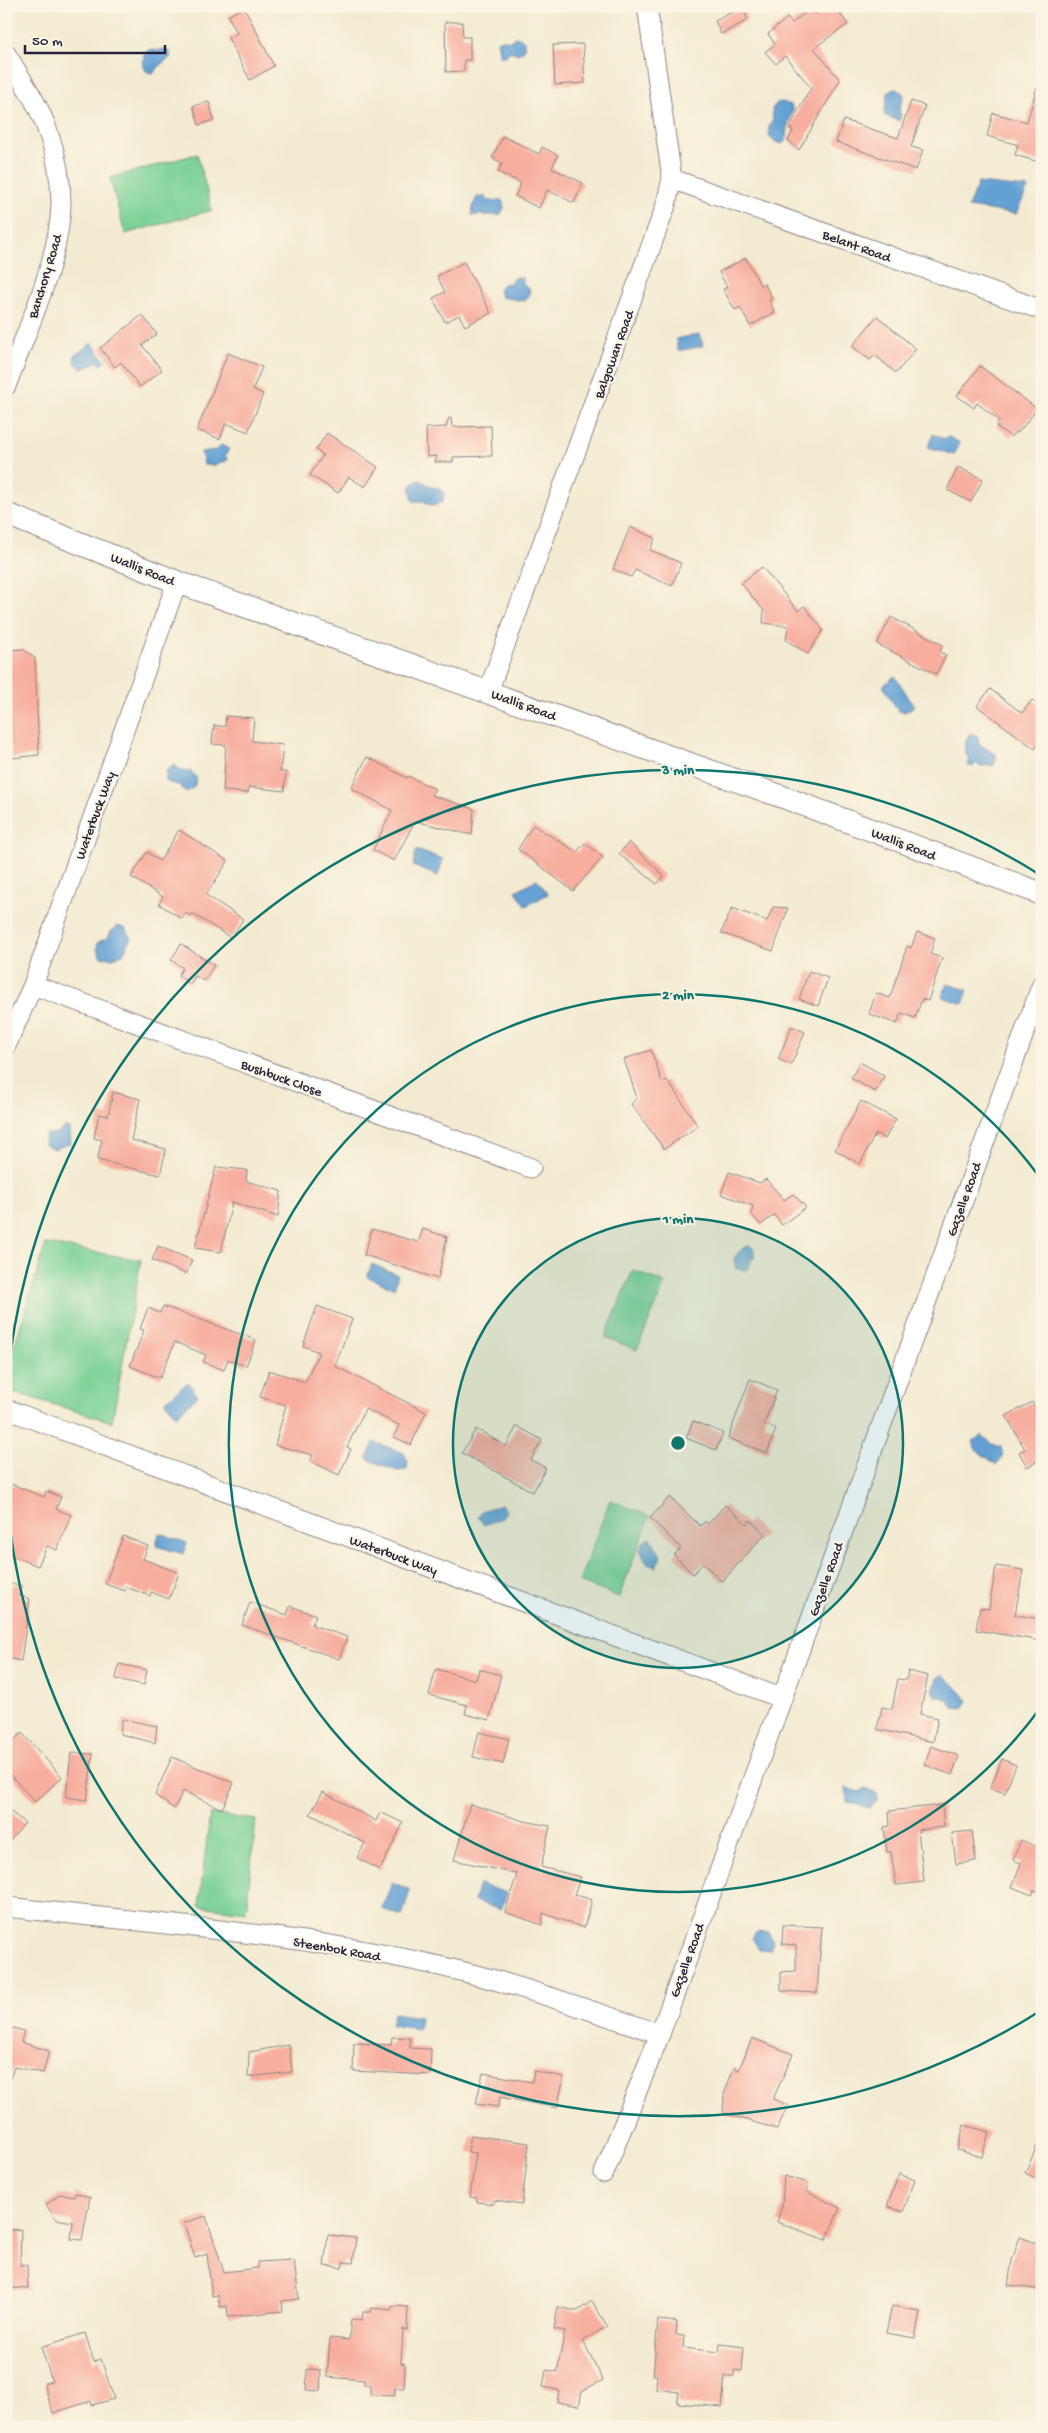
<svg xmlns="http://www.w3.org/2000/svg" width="1048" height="2433" font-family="'Gochi Hand',sans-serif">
<rect width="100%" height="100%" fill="#fcf5e5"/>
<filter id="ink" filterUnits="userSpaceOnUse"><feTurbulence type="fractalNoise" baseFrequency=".02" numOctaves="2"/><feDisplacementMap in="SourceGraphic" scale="10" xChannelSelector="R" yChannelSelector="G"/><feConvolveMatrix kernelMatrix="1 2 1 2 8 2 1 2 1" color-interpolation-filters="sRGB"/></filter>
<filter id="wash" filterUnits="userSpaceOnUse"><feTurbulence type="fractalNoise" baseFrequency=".0096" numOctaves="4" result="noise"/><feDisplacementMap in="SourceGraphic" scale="20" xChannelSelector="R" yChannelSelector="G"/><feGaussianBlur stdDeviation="1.12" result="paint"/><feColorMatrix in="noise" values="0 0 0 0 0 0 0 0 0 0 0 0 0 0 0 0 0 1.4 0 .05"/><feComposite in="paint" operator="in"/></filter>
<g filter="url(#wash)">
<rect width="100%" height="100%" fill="#f3ebd1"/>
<path fill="#7bd297" stroke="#4e7a69" d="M197,154L212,210L125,234L110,178Z
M46,1244L141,1260L112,1422L6,1390V1373Z
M633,1270L665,1283L637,1350L605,1337Z
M610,1500L650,1516L619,1597L579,1582Z
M210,1814L256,1820L246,1912L199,1906Z"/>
<path fill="#63a1d4" stroke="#426288" d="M515,37H520L524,41V50L518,54L510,51L506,56H500L497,41L501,39L510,41Z
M150,49L156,51L164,49L170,52V58L161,64L153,74L146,71L143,65L144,54Z
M894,88L904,94L899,110L901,117L899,121L884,115L888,93Z
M782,102L791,105L793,110L787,127L786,141L781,144C766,140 766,130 773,119L772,109L777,103Z
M978,183L1028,188L1016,214L968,207Z
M477,197H486V201L502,200L504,208L500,215H472L473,206Z
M517,277L523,278V283L530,290L528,298L524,301L501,297L499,290L503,284L510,283L513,279Z
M700,334L703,346L678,351L676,339Z
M92,343L105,361L101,365L98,361L82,370L74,361L75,355Z
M933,434L945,439L947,436L960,443L954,455L928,447Z
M221,445L229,449L225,456L228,460L216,465H204L201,452L217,450Z
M420,480L434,488H439L444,493L443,502L433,506L423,501H413L410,487L414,482Z
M895,676L914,706L905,712L898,711L883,686Z
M970,733L978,736L979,744L997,755L994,765L980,766L976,763L973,767L968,765L970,760C962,749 964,744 970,733Z
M173,764L182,771H191L197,779L193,788L186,792L179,785L166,782V772Z
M416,850L443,859L438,876L413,866Z
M537,879L548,894L526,906L516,891Z
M116,926L125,928L131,939L123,954L113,958L101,957L97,949L98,942L108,938L111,931Z
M947,984L968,990L963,1004L942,997Z
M65,1127L70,1128L71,1143L54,1149L44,1144L46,1134L58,1133Z
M748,1246L753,1248L755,1257L751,1260L747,1270L736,1269L734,1258L743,1248Z
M372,1264L398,1275L394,1288L367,1277Z
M188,1382L198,1396L176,1415L165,1402Z
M982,1435L992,1444L1001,1447L1003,1457L997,1465L976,1450L973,1441Z
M374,1442L404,1453L408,1462L407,1470L397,1471L367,1459Z
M501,1504L506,1511L502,1518L484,1525L478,1517L482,1511Z
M159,1533L187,1543L184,1554L156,1546Z
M651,1538L661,1556L656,1568L646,1562L640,1550L644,1541Z
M943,1675C946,1676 966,1697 968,1701L963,1708L953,1707L947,1699L936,1696L933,1691L937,1678Z
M846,1788L859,1792L866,1788L876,1793L877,1801L870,1808L847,1802Z
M392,1882L410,1890L402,1916L382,1909Z
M479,1884L507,1893L501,1910L474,1901Z
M757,1931L768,1932L773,1942L770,1950L759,1949L752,1938Z
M394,2013L420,2017L418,2029L391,2025Z"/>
<g id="blocks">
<path fill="#f7ae9e" d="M825,6H834L848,24L814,48L840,80L799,150L788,140L793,131L789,127L811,88L785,56L776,64L765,52L775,44L768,34L787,18L792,23L811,8L815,14Z
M244,7L274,66L250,80L228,38L237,33L228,16Z
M742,7L748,20L721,34L715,21Z
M445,22H462L463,37H470V60H464V71L446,72Z
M583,44L585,83L555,85L553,45Z
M1037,87H1042V163L1015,155L1018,145L987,136L993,113L1027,122Z
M911,101L925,106L911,147L923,150L916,170L836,142L844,120L898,138Z
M209,102L214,120L199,125L193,106Z
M503,136L539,154L542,147L558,155L552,168L583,183L574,203L547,190L539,208L515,196L521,183L498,172L502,163L492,158Z
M746,258L760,285L764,283L772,298L769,300L775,312L750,326L740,307L735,310L723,289L727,287L719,272Z
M464,262L491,313L465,326L459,315L445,322L433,298L445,292L437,276Z
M142,315L157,334L142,345L162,370L140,387L121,362L115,367L100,348Z
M877,316L916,349L896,373L875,355L870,360L852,346Z
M228,353L262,367L253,389L263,394L248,432L226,423L220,439L197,430Z
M980,366L1037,409L1018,433L1016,431L1011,437L996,426L1000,421L977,403L974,408L957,396Z
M449,418H451L452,427L491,426L492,456L453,457V462H435L437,456L427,457L426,428L446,427Z
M327,433L378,467L365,487L349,477L338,493L310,475L323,455L316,450Z
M958,467L983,479L971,502L947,490Z
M630,527L655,538L650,550L681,563L672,586L635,570L631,577L613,569Z
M762,567L798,611L804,606L823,630L808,654L786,640L788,626L763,623L764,611L741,583Z
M891,617L943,645L940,652L946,655L936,674L877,644Z
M23,649L35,658L39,755L12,758L6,716V650Z
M990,689L1022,713L1032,700L1042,707V740L1035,749L977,706Z
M226,716L254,718L252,741L283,745L280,772H286L284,791L249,787L248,793L223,791L226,745L212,744L214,725L225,727Z
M367,757L407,778L408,776L435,789L431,795L474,809L472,835L415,821L394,861L373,850L392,810L351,788Z
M533,825L577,852L585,843L603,857L573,891L518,849Z
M179,830L228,861L206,895L243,919L231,938L192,913L190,916L186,913L182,919L159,904L163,897L131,877L147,852L160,861Z
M629,842L664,876L657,884L619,854Z
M773,907L788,908L773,951L721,933L732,908L767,921Z
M917,932L935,938L930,954L942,958L928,1001L922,999L915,1018L901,1013L897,1024L869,1014L876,993L890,998L907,946L911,948Z
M181,944L214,965L204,981L195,976L190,984L178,975L183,968L171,960Z
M809,971L828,978L818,1006L799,999Z
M792,1026L805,1032L791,1065L778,1059Z
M651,1050L662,1082L667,1080L698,1126L664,1149L631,1104L637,1098L624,1059Z
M860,1062L884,1076L875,1092L851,1078Z
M113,1092L140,1099L131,1140L166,1149L160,1175L97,1160L102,1140L94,1138L99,1114L108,1116Z
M861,1101L896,1119L885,1139L876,1133L860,1164L835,1150Z
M216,1167L247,1170L246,1181L281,1191L278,1217L232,1202L221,1252L195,1248Z
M729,1172L760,1183L766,1179L784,1200L793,1194L806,1207L782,1225L774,1215L761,1225L751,1214L753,1206L721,1194Z
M372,1229L418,1242L423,1229L447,1237L438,1279L364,1255Z
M158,1246L192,1260L186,1274L152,1260Z
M163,1306L256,1340L246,1366L228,1359L224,1370L203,1362L206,1355L175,1342L160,1378L130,1366L144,1330L140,1329L148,1308L160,1313Z
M317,1306L352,1319L335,1366L426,1412L411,1445L394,1437L399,1425L365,1409L347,1447L351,1449L339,1475L310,1461L313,1455L275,1445L286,1405L260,1397L269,1370L305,1382L319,1352L303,1346Z
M750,1379L777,1390L764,1424L776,1429L767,1453L728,1438Z
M1032,1402L1042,1419V1459L1027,1467L1019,1452L1025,1449L1006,1416Z
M693,1421L723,1433L716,1450L686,1438Z
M517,1426L542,1440L531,1460L546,1468L533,1492L462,1453L476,1429L506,1446Z
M6,1482L44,1497L46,1491L61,1497L56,1509L71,1515L57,1550L47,1546L38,1566L6,1553Z
M670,1497L700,1526L705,1521L708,1524L725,1505L747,1524L750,1520L765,1534L722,1582L703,1563L693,1574L674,1555L681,1548L650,1518Z
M123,1536L148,1546L143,1559L179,1573L169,1599L151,1592L150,1596L126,1587L125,1591L105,1584Z
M996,1566L1023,1570L1015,1615L1042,1619V1641L976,1630L980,1608L989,1609Z
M6,1583L22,1586L20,1596L30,1599L21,1661L6,1658Z
M250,1602L287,1615L290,1606L316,1615L312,1625L347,1637L339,1659L242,1625Z
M119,1664L147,1670L144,1685L116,1679Z
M436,1669L476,1680L479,1669L501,1675L489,1720L465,1714L467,1705L429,1695Z
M908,1671L928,1676L920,1714L938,1718L933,1742L877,1729L882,1707L892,1709L898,1679L906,1680Z
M122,1719L157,1726L155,1743L120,1734Z
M479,1732L509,1739L503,1764L473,1757Z
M22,1733L62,1777L35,1802L6,1770V1747Z
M931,1746L959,1756L952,1775L925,1765Z
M71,1753L93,1754L87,1800L66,1797Z
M172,1757L234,1783L222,1809L183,1791L174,1809L155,1795Z
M1002,1759L1016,1765L1005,1793L990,1788Z
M323,1792L376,1821L380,1812L403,1823L380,1870L357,1858L365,1843L310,1814Z
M470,1804L524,1821L550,1826L541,1867L581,1877L574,1894L592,1900L584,1928L543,1913L542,1925L505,1912L517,1874L454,1860Z
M942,1805L944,1827L918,1830L924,1882L896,1885L891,1852H887L884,1827L890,1826L889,1811Z
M6,1808L25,1823L6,1846Z
M972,1831L976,1861L956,1864L952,1833Z
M1021,1840L1042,1849V1893L1034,1890L1032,1895L1012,1887L1021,1863L1013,1860Z
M783,1925L822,1927L817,1993L781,1991V1972L796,1971V1945L782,1944Z
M6,2026L24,2031L21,2042L49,2051L43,2073L14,2067L10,2079L6,2078Z
M392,2037L410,2038V2048L431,2049L430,2075L353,2071L354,2043L391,2045Z
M752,2038L793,2054L773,2099L788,2105L777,2129L723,2113L724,2094L734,2068L739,2070Z
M289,2045L292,2072L248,2077L249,2052Z
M534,2071L564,2077L557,2108L500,2097L498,2107L476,2104L483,2073L532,2082Z
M964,2125L989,2132L982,2157L957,2150Z
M471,2135L529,2143L522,2204L494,2200V2204L477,2202V2198L470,2197L476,2153L468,2152Z
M1042,2135V2181L1025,2173Z
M899,2174L915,2180L903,2212L887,2206Z
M784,2176L809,2183L806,2191L840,2208L826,2240L777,2222L782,2206Z
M75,2193L90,2197L82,2240L71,2239L73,2222L56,2219L46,2205L60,2194L75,2197Z
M206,2216L224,2272L258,2268L257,2262L294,2260L299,2299L282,2301L283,2311L228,2317L227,2306L220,2307L218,2295L212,2296L207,2254L195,2258L184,2223Z
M21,2229L20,2265H27L28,2289L6,2288V2231Z
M328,2235L356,2238L353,2263L343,2262L342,2268L324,2266Z
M1020,2237L1042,2245V2290L1008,2285L1012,2260Z
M592,2301L607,2326L583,2341L603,2380L582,2391L579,2406L557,2402L559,2390L543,2387L546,2370L557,2372L565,2331L554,2329L558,2307L577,2311Z
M392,2306L408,2307L407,2330L403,2329L401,2363L405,2364L404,2388H395V2396L370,2395V2385H364V2380L327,2377L330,2338L349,2340L351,2319L362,2320L363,2312H371L372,2308L392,2310Z
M892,2306L920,2311L915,2338L886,2333Z
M658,2320L677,2322L676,2335L684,2336L683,2348L719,2352L720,2344L744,2347L742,2371L734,2370V2376H725L722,2407L677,2403L679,2392L656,2389L657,2375H653Z
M85,2333L94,2362L101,2359L114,2399L92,2405L91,2401L53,2413L44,2383L52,2381L41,2347Z
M307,2369L321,2370L320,2391L306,2390Z"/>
</g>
</g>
<g filter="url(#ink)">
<use href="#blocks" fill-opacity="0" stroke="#8a8686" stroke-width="1"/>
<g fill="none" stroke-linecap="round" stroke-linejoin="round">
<g stroke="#8a8686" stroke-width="21">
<path id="minor" d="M6,54C21,79 39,104 48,132C56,154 61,180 61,203C60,260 26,332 6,386
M672,179L1042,310
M488,692L665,208L672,179L647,6
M33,985L531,1168
M6,1046L33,985L177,582
M6,1409L781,1698
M6,1907C168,1925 334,1936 491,1979C548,1995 603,2015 660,2034
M604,2173L660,2034L1042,984"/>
</g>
<g stroke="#8a8686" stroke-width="24">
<path id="tertiary" d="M6,514L177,582L783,797L1042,894"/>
</g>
<use href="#minor" stroke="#fff" stroke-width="19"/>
<use href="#tertiary" stroke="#fff" stroke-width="22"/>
</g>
</g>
<circle cx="678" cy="1443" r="225" fill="#0f766e" fill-opacity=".12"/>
<g fill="none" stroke="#0f766e" stroke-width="2.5">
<circle cx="678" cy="1443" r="225"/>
<path d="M1041 1707A449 449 0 1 1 1041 1179"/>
<path d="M1040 2011A674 674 0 0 1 7 1502M7 1384A674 674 0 0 1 1040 875"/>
</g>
<g text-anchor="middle" stroke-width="4" stroke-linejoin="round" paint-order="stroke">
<g font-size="14" fill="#22223b" stroke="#fcf5e5">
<text transform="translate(857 245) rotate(20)" y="5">Belant Road</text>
<text transform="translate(44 276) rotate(-73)" y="5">Banchory Road</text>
<text transform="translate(613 354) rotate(-70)" y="5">Balgowan Road</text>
<text transform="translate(143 568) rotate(22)" y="5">Wallis Road</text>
<text transform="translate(524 704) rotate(20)" y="5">Wallis Road</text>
<text transform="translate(94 815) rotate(-70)" y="5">Waterbuck Way</text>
<text transform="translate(904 843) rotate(21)" y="5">Wallis Road</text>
<text transform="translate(282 1077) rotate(20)" y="5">Bushbuck Close</text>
<text transform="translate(963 1199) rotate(-70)" y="5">Gazelle Road</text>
<text transform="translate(394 1554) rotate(20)" y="5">Waterbuck Way</text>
<text transform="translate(825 1579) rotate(-70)" y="5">Gazelle Road</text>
<text transform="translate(337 1948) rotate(10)" y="5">Steenbok Road</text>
<text transform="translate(686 1960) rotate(-70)" y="5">Gazelle Road</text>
</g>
</g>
<circle cx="678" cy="1443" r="8" fill="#0f766e" stroke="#fcf5e5" stroke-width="2.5"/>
<g font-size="15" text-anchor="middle" font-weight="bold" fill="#0f766e" stroke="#fcf5e5" stroke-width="4" stroke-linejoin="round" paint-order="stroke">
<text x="678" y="774">3 min</text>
<text x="678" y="999">2 min</text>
<text x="678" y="1223">1 min</text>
</g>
<rect width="1048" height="2433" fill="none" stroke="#fcf5e5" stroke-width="25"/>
<path d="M25 45v8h140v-8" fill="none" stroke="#22223b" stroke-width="2.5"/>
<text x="32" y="45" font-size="15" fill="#22223b" stroke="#fcf5e5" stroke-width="4" paint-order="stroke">50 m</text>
</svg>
